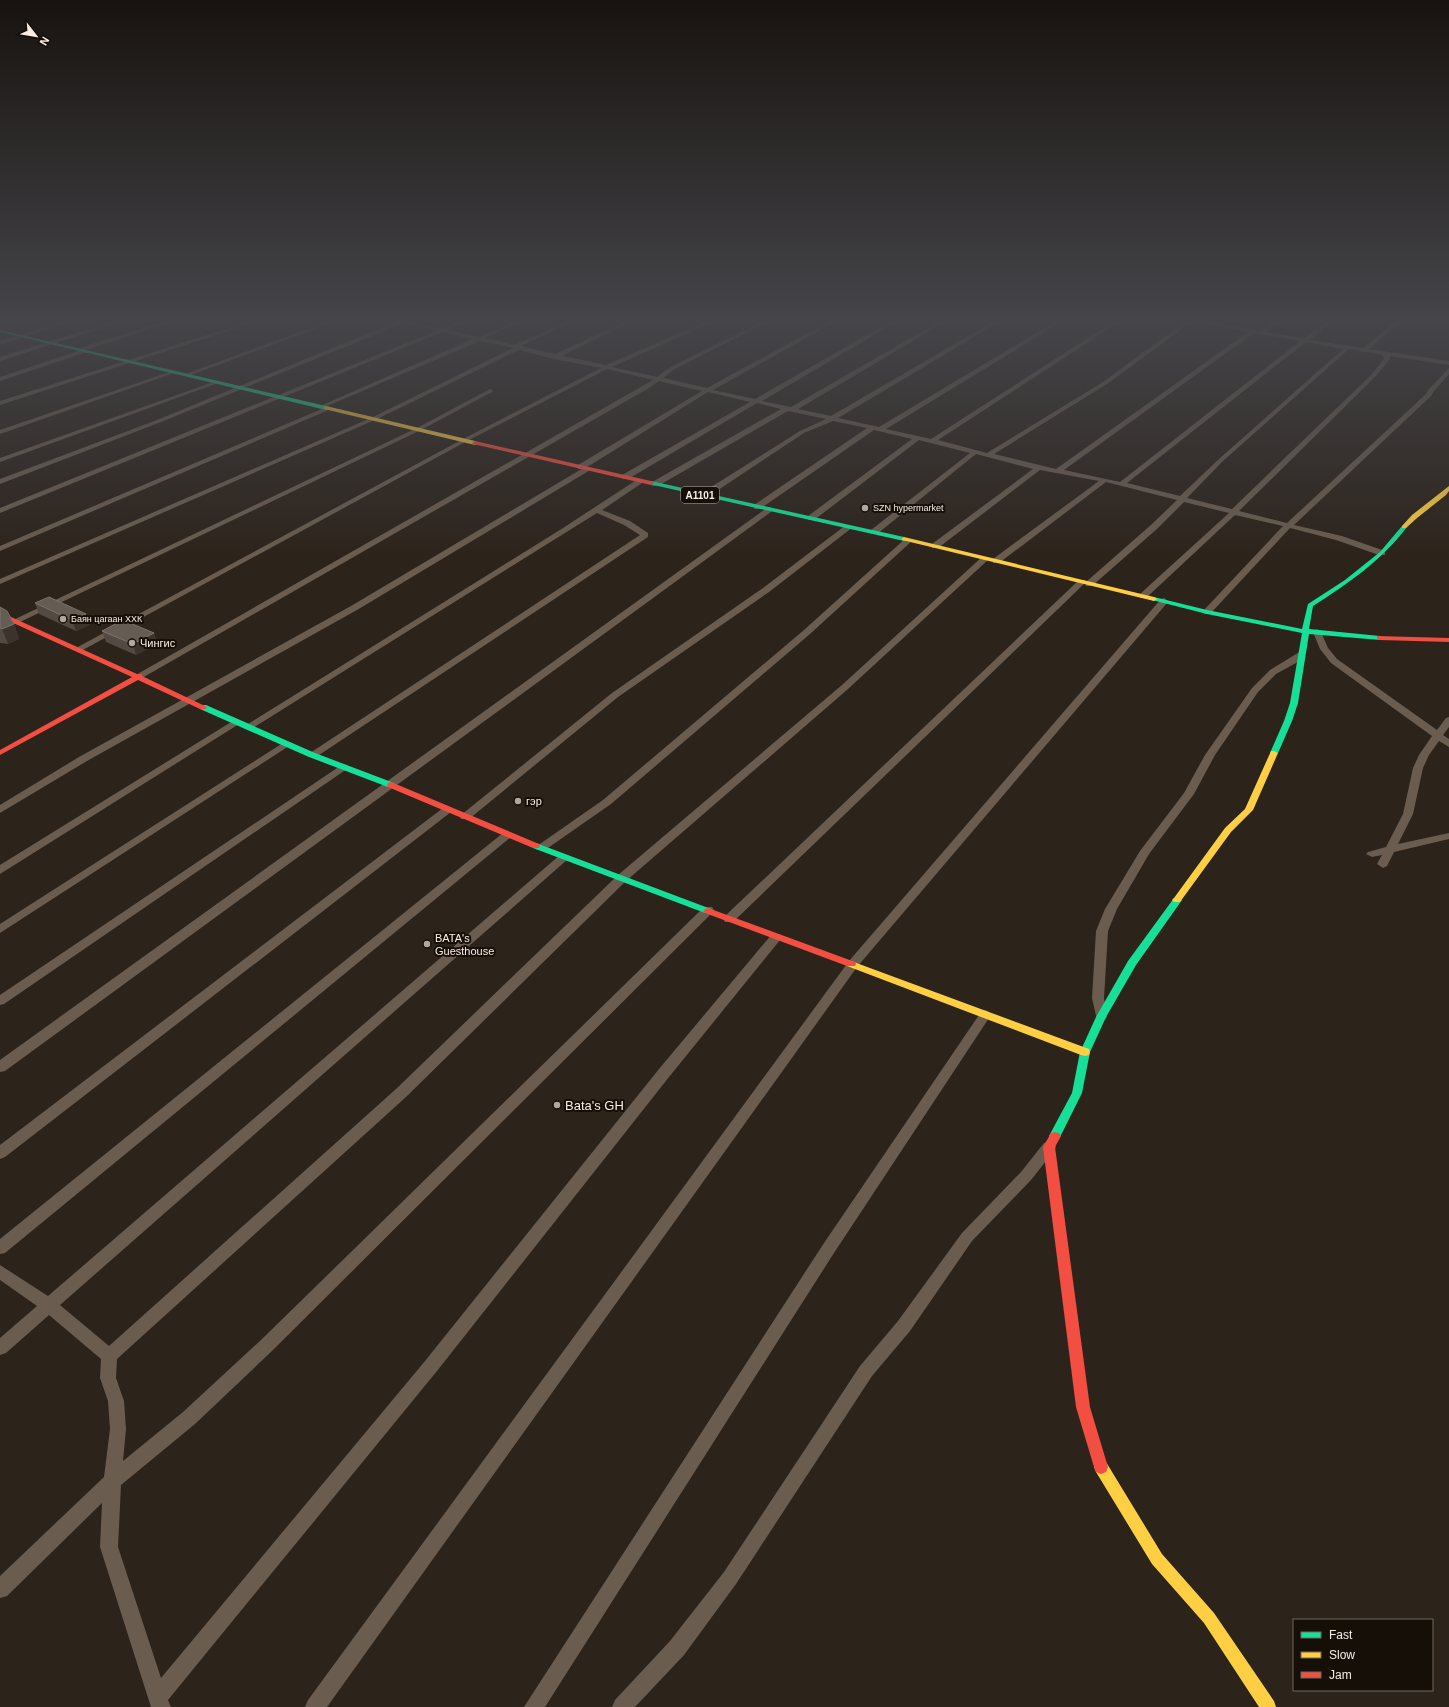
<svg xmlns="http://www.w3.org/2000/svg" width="1449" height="1707" font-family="Arial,sans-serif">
<rect width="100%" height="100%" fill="#2c231b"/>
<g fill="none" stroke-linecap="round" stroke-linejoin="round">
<path fill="#6a5d50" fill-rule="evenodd" d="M65,321H74L0,345V341Z
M115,321H124L0,361V357Z
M165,321H174L86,350L87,352L0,381V377L78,351L77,349Z
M251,321H259L0,405V401Z
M329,321H337L188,376L183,375Z
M398,321C412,321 425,327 439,328C448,329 457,321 467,321L447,330L479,337L515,321H523L485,338L514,345L568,321H575L521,346L555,354L626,321H633L562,356L606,365L707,321H715L612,367L657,377L669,368L763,321H770L673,370L663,378L707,388L830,321H837L713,390L755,399L891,321H898L762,401L791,407L940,321H947L798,409L831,416L994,321H1001L838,418L879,427L1056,321H1063L886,429L931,439L1114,321H1121L938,440L987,453L1103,382L1186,321H1193L1107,384L994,454L1056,469L1248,332L1193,321H1205L1260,331L1274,321H1280L1266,332L1304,338L1327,321H1333L1310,340L1363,348L1396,321H1402L1369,349L1449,361V365L1390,356V359L1375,377L1239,511L1287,523L1426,394L1429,389L1449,368V374L1434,391L1431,396L1294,525L1342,536L1385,551V555H1379L1336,540L1290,528L1210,614H1204V610L1283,526L1235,515L1146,598H1140V594L1229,513L1184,502L1158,528L1092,586H1086V582L1152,524L1177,500L1106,482L999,563H993V559L1099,481L1040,470L938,548H932V544L1033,469L976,454L877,534H871V530L970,453L919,440L814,520H808V516L912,439L874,430L760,509H754V505L867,428L833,421L804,433L706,498H700V494L800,431L826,419L788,411L658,486H652V482L781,409L757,403L628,479H622V475L750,402L708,392L584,469H578V465L702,391L659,381L649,388L142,678H136L134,676L653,380L607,369L467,441L81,651H75L74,649L463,439L601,368L554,359L519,350L377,419L0,584V579L373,417L513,348L480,341L327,406L331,407V409L0,551V546L324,408L320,406L473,339L442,332L0,513V508L436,331L404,323L161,422L0,484V479L157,420ZM1254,333L1300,341L1120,482L1064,470ZM1306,342L1343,349L1219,459L1180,496L1127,483ZM1349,349L1383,355L1384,359L1371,375L1232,509L1187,498L1223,461Z
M172,371L177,372L0,434V430Z
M216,381L221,382L0,462V458Z
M490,389L493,391L492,392L421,430L18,623L15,624L11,621L417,428Z
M585,467L592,469L357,610L87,761L0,813V805L79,757L351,606Z
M638,479L645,481L602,510L630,521L648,533V537L316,757H308L307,755L640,535L624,525L597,513L251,729H245L243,727L563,528Z
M768,507L775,509L5,1071L0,1072V1060Z
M846,525L853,527L769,592L618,697L469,819H461L460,817L461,815L612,693L763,588Z
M906,538L913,540L810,634L611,804L545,850H537L536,848L537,846L603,800L804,630Z
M982,557L989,559L848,689L626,881L406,1097L117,1359L116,1378L124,1401L126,1429L123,1461L183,1412L261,1340L704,907H712L714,910L712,913L273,1350L195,1424L121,1485L118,1547L161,1678L425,1361L659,1069L772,934H780L782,937L780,940L669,1077L437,1371L168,1700L171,1707H151L100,1547L102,1503L7,1596L0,1598V1576L104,1477L110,1429L108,1401L100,1378L101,1359L49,1315L6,1353L0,1355V1338L37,1306L0,1280V1265L48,1296L560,855H568L570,857L568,859L60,1305L109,1346L396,1089L618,875L842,685Z
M1079,580H1085L1086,582L733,922H725L723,919L725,916Z
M1164,598L1168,601L1167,603L857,967L327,1707H305L308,1700L849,961L1161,599Z
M1317,629L1321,632L1328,648L1337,659L1437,730L1446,718L1449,717V727L1443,735L1449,739V747L1439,741L1429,755L1423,768L1413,814L1398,844L1449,833V839L1394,852L1387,866L1383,868L1377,864L1382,855L1372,857L1366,854L1368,852L1386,847L1403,814L1413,768L1419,755L1432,736L1331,663L1320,649L1313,632Z
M1301,651L1305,654L1296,663L1276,674L1258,692L1215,755L1194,794L1149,854L1117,909L1108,931L1104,998L1107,1017L1105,1020H1097L1092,998L1096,931L1105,909L1140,851L1184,793L1205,755L1252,688L1270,670Z
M236,719L239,720L241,722L239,724L0,874V865Z
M286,741L291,744L289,746L0,933V924Z
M343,764L347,765L348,767L347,769L4,1004L0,1005V995Z
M447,807L452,810L451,812L5,1157L0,1159V1145L443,808Z
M507,832L512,835L511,837L5,1253L0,1254V1239L503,833Z
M985,1010L989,1012L991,1015L989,1018L832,1256L545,1707H524L822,1246L981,1012Z
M1049,1141L1054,1143L1056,1147L1054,1151L1031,1180L972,1241L910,1331L872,1376L736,1584L684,1655L635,1707H612L615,1700L670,1641L724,1572L860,1366L898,1321L962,1233L1021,1172L1044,1143Z"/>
<path fill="#16e098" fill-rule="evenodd" d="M0,330L326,406L329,408L326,410L0,332Z
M651,481L904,537L907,539L904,541L649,484L648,483Z
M1402,526L1407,527C1381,561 1349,583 1313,606L1309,629L1380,636L1384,638L1380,640L1309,634L1298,703L1292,721L1278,753L1274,755H1271L1270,753L1284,721L1290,703L1302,633L1207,614L1152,600L1151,599L1154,597L1207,610L1302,629L1308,604L1345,580L1380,552Z
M200,705H206L315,753L394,783L395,785L394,787H388L309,757L200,709L199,707Z
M536,843L711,909L713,911L711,913H705L533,848L532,846L533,844Z
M1177,897L1182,900L1136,965L1106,1017L1090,1052L1082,1093L1059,1139L1055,1140L1051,1139L1049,1136L1072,1093L1080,1052L1096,1017L1128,961L1174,898Z"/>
<path fill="#ffcf43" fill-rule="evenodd" d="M326,406L475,441L478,443L475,445L324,409V407Z
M1449,486V491L1446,495L1417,518L1406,528H1402V526L1412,515Z
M904,537L1154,597L1157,599L1154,601L902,540V538Z
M1271,751H1274L1278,753L1253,810L1231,832L1180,902H1174L1172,900L1174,898L1225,828L1245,809Z
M851,961L1089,1049L1090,1052L1089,1055L1085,1056L1081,1055L847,966L846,964L847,962Z
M1101,1460L1106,1462L1162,1554L1214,1613L1274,1701L1276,1707H1259L1204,1623L1152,1564L1096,1472L1094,1467L1096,1462Z"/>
<path fill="#f24e42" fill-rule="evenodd" d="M475,441L651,481L654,483L651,485L473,444L472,443Z
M0,612L137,674H142V676L207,707L206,709H200L138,680L0,755V750L132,677L0,617Z
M1377,636L1449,638V642L1380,640H1377Z
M391,782L539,844L540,846L539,848H533L388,787L387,785L388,783Z
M708,908L855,962L856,964L855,966H847L705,913L703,911L705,909Z
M1055,1132L1059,1133L1061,1136L1055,1147L1090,1407L1108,1467L1106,1472L1101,1474L1096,1472L1094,1467L1076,1407L1043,1147L1051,1133Z"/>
</g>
<path fill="#534a43" d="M35,603L86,614L90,625L76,631L39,614Z
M0,607L14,624L19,639L8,644L1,643H0Z
M102,631L154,633L157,644L136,655L106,642Z"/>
<path fill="#3c332c" d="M86,614L90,625L76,631L72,620Z
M14,624L19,639L8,644L2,629Z
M154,633L157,644L136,655L133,644Z"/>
<path fill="#655c54" stroke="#7c736b" d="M49,597L86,614L72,620L35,603Z
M0,607L7,611L14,624L2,629L0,628Z
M123,620L154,633L133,644L102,631Z"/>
<linearGradient id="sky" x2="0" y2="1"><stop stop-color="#18130f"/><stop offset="0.57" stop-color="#45454a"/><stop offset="1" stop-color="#45454a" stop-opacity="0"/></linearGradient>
<rect width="1449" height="560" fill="url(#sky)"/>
<g fill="#b2a79e" stroke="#160f08" stroke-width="1.5">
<circle cx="865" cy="508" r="4"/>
<circle cx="63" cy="619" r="4"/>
<circle cx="132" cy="643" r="4"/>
<circle cx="518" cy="801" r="4"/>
<circle cx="427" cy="944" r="4"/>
<circle cx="557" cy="1105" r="4"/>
</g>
<g text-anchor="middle" stroke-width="4" stroke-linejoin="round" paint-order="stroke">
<g font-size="9" fill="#faeee4" stroke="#160f08" text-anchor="start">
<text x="873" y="511">SZN hypermarket</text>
<text x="71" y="622">Баян цагаан ХХК</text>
</g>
<rect fill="#160f08" stroke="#b6aba2" stroke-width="1" x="681" y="487" width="38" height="16" rx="3"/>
<g font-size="10" font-weight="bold" fill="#faeee4">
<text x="700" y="499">A1101</text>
</g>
<g font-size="11" fill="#faeee4" stroke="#160f08" text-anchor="start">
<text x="140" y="647">Чингис</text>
<text x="526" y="805">гэр</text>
<text x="435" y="942">BATA's<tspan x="435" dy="13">Guesthouse</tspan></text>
</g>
<g font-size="13" fill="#faeee4" stroke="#160f08" text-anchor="start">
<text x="565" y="1110">Bata's GH</text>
</g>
</g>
<rect x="1293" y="1619" width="140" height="72" fill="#160f08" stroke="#716860"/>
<rect x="1301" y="1632" width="20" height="6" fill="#16e098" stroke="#716860"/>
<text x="1329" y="1639" font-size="12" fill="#faeee4">Fast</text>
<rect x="1301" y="1652" width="20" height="6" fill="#ffcf43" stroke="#716860"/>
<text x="1329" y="1659" font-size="12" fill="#faeee4">Slow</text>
<rect x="1301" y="1672" width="20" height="6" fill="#f24e42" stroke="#716860"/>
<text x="1329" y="1679" font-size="12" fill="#faeee4">Jam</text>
<g transform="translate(36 36) rotate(121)" stroke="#160f08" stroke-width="3" paint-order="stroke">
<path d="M0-3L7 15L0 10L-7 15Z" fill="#faeee4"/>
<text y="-6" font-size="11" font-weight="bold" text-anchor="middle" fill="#faeee4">N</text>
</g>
</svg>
